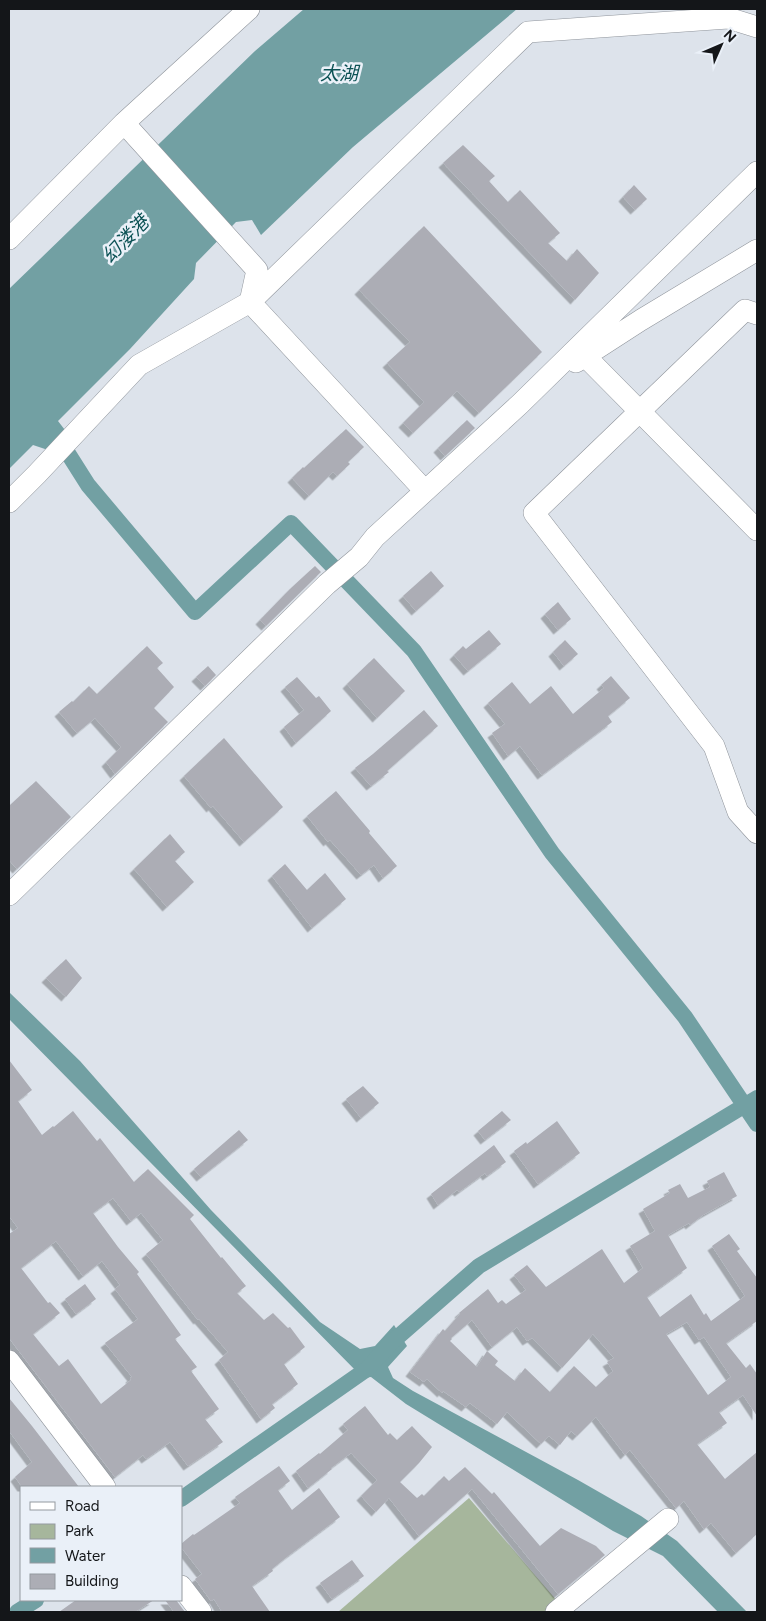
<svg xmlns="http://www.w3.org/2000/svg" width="766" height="1621" font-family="Figtree,'Noto Sans SC',sans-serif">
<defs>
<filter id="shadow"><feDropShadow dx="-4.5" dy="4.5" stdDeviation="0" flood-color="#0004"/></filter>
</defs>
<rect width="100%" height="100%" fill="#dde3eb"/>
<path fill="#a6b69c" d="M469,1498L558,1602L545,1612H338Z"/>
<path fill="#72a0a3" d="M304,9H517L353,147L261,235L252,220L236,222L196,263L194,279L130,349L58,421L68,434L51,451L33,445L9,469V289L255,51Z
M9,992L80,1061L211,1210L320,1322L360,1349L375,1346L394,1325L407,1346L388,1367L393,1378L413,1391L578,1480L641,1516L677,1541L747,1612H718L663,1556L613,1531L406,1404L371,1377L363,1378L9,1019Z"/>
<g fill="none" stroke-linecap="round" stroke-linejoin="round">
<path stroke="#72a0a3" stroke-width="16" d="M57,436L88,485L195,612L291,523L414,651L552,853L685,1017L757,1124
M181,1499L367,1369L391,1343L479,1266L757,1098
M17,1612L36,1600"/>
</g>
<path fill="#acadb5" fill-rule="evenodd" filter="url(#shadow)" d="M463,145L495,176L489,181L508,202L520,190L560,233L548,243L567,261L577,249L599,273L575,300L443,163Z
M634,185L647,199L635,210L623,197Z
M424,226L542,352L479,413L457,391L413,433L403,423L424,402L387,363L410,342L359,290Z
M467,420L475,428L445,456L438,448Z
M346,429L364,447L348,462L350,464L337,476L333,472L309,496L292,478L303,467L304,468Z
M315,566L321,572L266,626L260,620L290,589Z
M431,571L444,586L416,611L403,596Z
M558,602L571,619L558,630L545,614Z
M489,630L501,644L468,671L454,655L463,646L466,649Z
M565,640L578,654L564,666L553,652Z
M147,646L163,663L157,668L174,687L154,708L168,722L115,774L106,762L121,747L95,718L77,733L59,712L72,701L73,702L89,686L97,694Z
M374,658L405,691L377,718L347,684Z
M208,666L216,675L205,686L196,677Z
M611,676L630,698L608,716L612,722L542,775L520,746L508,756L492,733L505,724L488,703L512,682L530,704L551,686L573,714L604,688L601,685Z
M297,677L316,698L319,696L331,711L296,743L284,727L304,710L285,687Z
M424,710L438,726L387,771L389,772L371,786L355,768L373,754Z
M224,738L283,807L244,842L213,806L211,808L184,776Z
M36,781L71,817L17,869L9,860V806Z
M336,791L370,831L369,833L397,866L383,878L374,865L361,875L330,840L328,842L307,816Z
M170,834L185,852L175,861L194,882L167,907L134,869Z
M285,864L307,890L325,873L346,899L312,928L272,876Z
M66,959L82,978L66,997L46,978Z
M9,1060L32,1090L18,1101L42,1135L53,1126L54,1127L73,1111L97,1141L100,1138L134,1182L148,1169L194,1215L190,1219L221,1258L222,1257L246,1286L237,1293L264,1320L273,1313L288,1328L290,1327L305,1347L284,1364L298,1384L272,1404L275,1408L261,1419L219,1360L228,1352L199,1319L198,1320L146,1254L163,1240L141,1213L131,1221L113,1198L93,1213L118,1247L139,1272L137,1274L181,1335L175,1339L197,1367L191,1371L219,1409L205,1419L223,1442L188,1466L170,1442L146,1459L143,1455L115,1477L9,1338V1234L18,1228L9,1216ZM56,1241L83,1276L102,1261L120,1285L115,1289L138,1319L105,1343L132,1377L130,1378L131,1380L101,1404L68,1359L59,1366L33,1334L60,1313L50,1302L48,1303L21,1268Z
M363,1086L379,1103L361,1118L346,1099Z
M502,1111L511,1120L485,1140L478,1131Z
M557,1121L580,1153L538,1184L514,1151L526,1142L527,1144Z
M239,1130L248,1140L201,1177L194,1169Z
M494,1145L506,1162L487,1176L485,1173L459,1192L457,1190L438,1205L431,1194Z
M724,1172L737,1196L703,1215L690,1225L689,1223L668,1235L687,1268L647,1297L660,1317L691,1294L704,1315L706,1313L711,1321L745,1296L712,1246L729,1234L740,1249L737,1251L757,1278V1321L726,1343L746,1368L750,1364L757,1374V1416L743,1395L719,1412L727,1423L697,1444L725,1479L757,1452V1534L736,1553L711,1523L704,1529L684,1501L676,1508L630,1450L625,1455L596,1417L577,1436L571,1431L560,1445L549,1436L541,1444L507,1412L497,1424L470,1403L466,1407L443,1391L442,1393L427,1379L424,1382L410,1372L443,1329L445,1331L460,1314L459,1313L488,1289L498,1303L502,1300L506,1304L526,1290L514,1275L527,1265L546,1287L602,1249L624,1283L643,1268L630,1246L655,1231L643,1209L670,1193L668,1190L680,1184L688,1198L710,1187L707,1181ZM472,1320L492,1347L517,1327L527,1341L532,1338L562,1368L593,1334L614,1358L607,1362L613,1371L596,1387L574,1366L550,1392L525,1368L515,1381L495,1365L498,1361L487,1351L477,1367L450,1341L452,1339L451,1338ZM687,1322L699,1340L704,1337L731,1377L708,1395L666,1334Z
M85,1284L96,1299L76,1314L65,1299Z
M9,1398L32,1426L79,1487H22L15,1477L32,1462L9,1431Z
M365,1406L388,1435L390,1433L397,1440L412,1426L432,1447L419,1463L400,1482L417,1498L422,1494L424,1496L444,1476L449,1481L465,1467L492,1494L494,1492L540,1546L561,1528L596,1546L605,1555L558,1594L472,1489L419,1536L389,1498L376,1512L361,1496L377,1480L351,1453L331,1468L332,1469L308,1488L296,1471L319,1453L320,1454L348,1430L343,1424Z
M279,1466L290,1481L278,1490L292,1510L319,1488L340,1517L288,1556L272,1569L273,1571L252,1586L270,1612H222L214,1599L211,1601L195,1579L202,1574L181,1547V1544L193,1534L194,1535L240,1503L235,1497Z
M352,1560L364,1576L332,1599L320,1583Z
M76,1600H154L135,1612H59Z
M165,1600H176L185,1612H174Z"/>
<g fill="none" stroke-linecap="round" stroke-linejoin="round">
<g stroke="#8f949b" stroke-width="22">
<path id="minor" d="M124,123L257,270L250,302L425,491
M9,239L124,123L249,9
M757,314L745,310L534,513L714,746L738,812L757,833
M585,356L757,530
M576,362L641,320L757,250
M9,502L37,474L139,365L250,302L528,32L728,18L757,27
M9,895L327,584L359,557L375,537L520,404L757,172
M9,1361L105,1487
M181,1586L201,1612
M556,1612L668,1519"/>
</g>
<use href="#minor" stroke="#fff" stroke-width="21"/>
</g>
<g text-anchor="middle" stroke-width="5" stroke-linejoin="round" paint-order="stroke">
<g font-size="19" font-style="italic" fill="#0c5255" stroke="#eaf0f8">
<text x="339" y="80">太湖</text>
<text transform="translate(125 239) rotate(-46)" y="7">幻溇港</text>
</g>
</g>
<rect width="766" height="1621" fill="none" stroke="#141619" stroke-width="20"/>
<rect x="20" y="1486" width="162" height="115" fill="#eaf0f8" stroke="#94999f"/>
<rect x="30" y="1502" width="25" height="8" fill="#ffffff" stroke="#94999f"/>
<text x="65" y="1511" font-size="15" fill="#141619">Road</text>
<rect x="30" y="1524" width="25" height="15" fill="#a6b69c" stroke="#94999f"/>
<text x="65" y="1536" font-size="15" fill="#141619">Park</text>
<rect x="30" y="1548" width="25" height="15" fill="#72a0a3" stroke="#94999f"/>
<text x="65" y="1561" font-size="15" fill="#141619">Water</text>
<rect x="30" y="1574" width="25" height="15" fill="#acadb5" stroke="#94999f"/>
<text x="65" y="1586" font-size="15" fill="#141619">Building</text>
<g transform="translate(721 45) rotate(45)" stroke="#eaf0f8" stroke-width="4" paint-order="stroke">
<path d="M0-4L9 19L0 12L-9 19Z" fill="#141619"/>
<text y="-8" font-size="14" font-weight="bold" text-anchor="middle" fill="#141619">N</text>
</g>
</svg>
